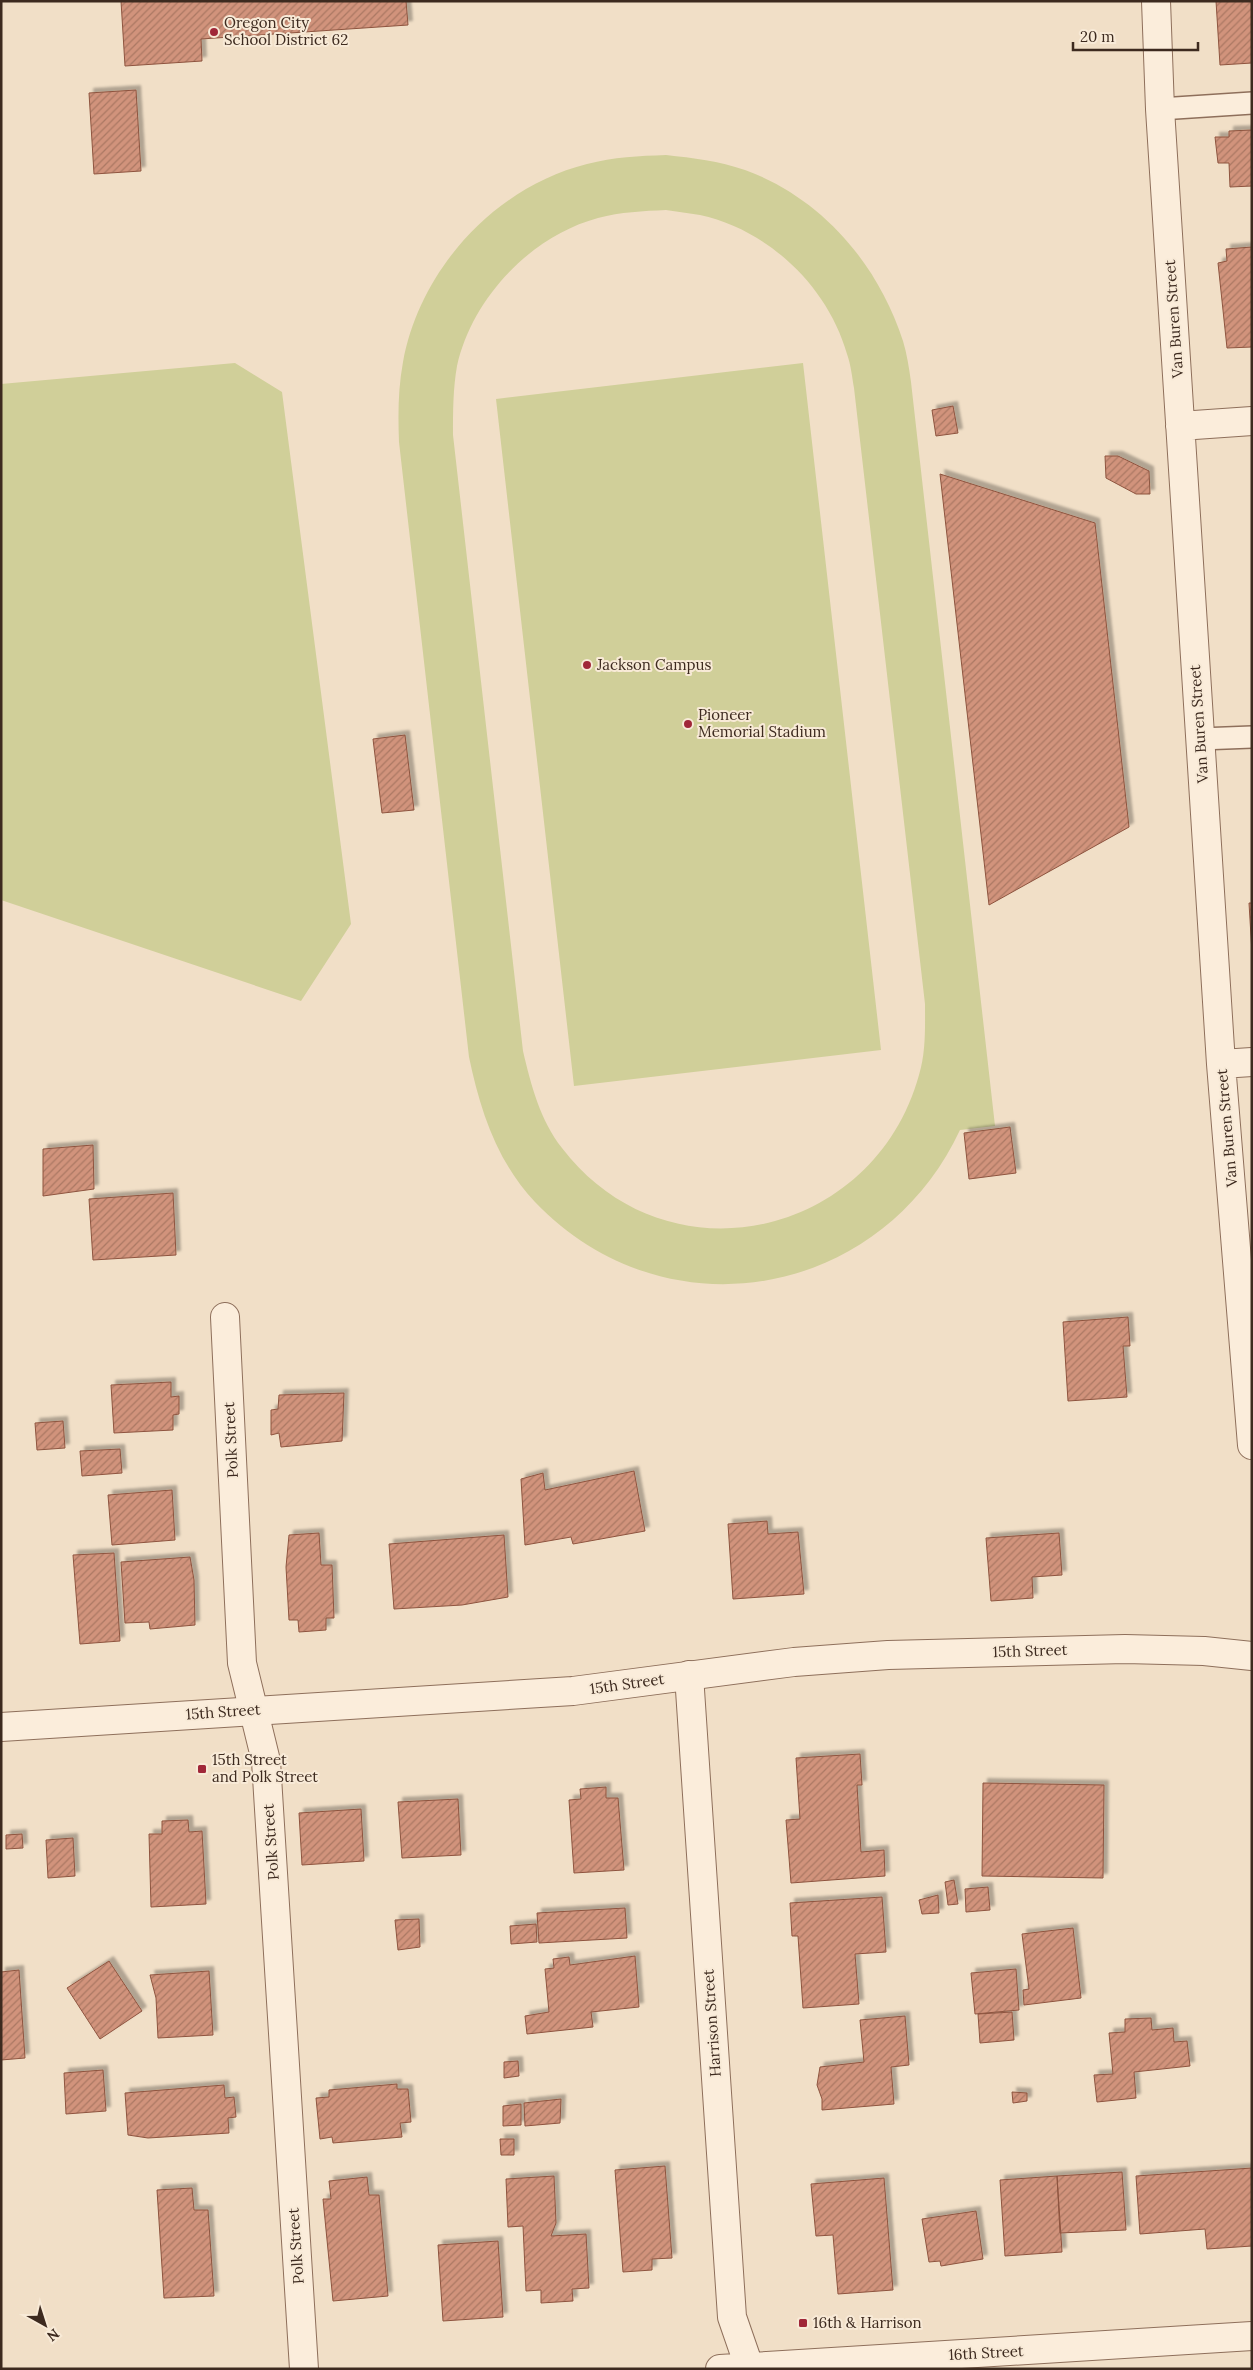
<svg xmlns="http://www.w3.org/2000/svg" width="1253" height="2370" font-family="Lora,serif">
<defs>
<pattern id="building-hatch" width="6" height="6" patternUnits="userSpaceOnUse" patternTransform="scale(1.25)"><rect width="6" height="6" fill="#d1937b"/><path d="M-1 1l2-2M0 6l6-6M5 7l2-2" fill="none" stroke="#ab7864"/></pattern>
<filter id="shadow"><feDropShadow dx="4.5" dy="-4.5" stdDeviation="1" flood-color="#0004"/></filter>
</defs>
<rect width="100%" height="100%" fill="#f1dfc7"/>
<path fill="#d0cf99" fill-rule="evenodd" d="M666,155C693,158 719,161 745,170C822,198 878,264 903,341C907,354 909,368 911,382L995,1126L960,1130C881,1299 665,1338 535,1202C497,1162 480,1110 469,1057L399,442C398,415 398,389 403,362C420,269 495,187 587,164C614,157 639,156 666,155ZM666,210C677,212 689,213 700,215C769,230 828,287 847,354C851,365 852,377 854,388L925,1004C925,1028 926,1052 919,1075C874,1238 667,1285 562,1148C540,1120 531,1085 523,1051L453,435C453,411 453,389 457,366C472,298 531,236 598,218C621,212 643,211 666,210Z
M235,363L282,392L351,924L301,1001L1,900V384Z
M803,363L881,1050L574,1086L496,399Z"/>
<path fill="url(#building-hatch)" stroke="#8e543f" filter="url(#shadow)" d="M121,1H406L408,25L201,39L202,61L125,66Z
M1216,1H1252V63L1220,65Z
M136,90L141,171L94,174L89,93Z
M1252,130V186L1230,187L1229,163H1218L1215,137H1229V131Z
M1252,247V347L1227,348L1218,263L1227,261L1226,249Z
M953,406L958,433L936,436L932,410Z
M1105,456H1118L1149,471L1150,494H1136L1106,478Z
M940,474L1095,523L1129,827L989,905Z
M405,735L414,810L382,813L373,739Z
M1249,903H1252V953Z
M1010,1127L1016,1173L969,1179L964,1133Z
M93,1145L94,1189L43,1196V1149Z
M173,1193L176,1255L93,1260L89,1199Z
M1128,1317L1130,1346H1123L1127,1397L1068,1401L1063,1322Z
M171,1382V1397L179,1396V1414L173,1415V1430L114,1433L111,1385Z
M344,1393L342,1441L281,1447L279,1433L271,1435V1410L278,1409L279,1395Z
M63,1421L65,1448L37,1450L35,1423Z
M120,1449L122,1473L82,1476L80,1451Z
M634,1471L645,1531L573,1544L571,1537L525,1545L521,1479L543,1473L545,1490Z
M172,1490L175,1540L112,1545L108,1495Z
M767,1521L768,1534L798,1532L804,1594L733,1599L728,1524Z
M319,1533L321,1565H332L334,1618H326V1630L299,1632L298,1620H289L286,1567L289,1535Z
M1059,1533L1062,1575L1032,1577L1033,1598L991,1601L986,1538Z
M504,1535L508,1597L462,1605L394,1609L389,1544Z
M114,1553L120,1641L80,1644L73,1555Z
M190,1557L194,1580L195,1625L150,1629L149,1622L125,1623L121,1562Z
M860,1754L862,1785H857L861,1852L884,1850L885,1876L791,1883L786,1820L800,1819L796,1758Z
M983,1783L1104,1785L1103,1878L982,1876Z
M606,1787V1798H618L624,1870L574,1873L569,1800L581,1799L580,1789Z
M458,1799L461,1855L402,1858L398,1802Z
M361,1809L364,1861L302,1865L299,1813Z
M188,1820L189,1832L202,1831L206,1904L151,1907L149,1834H162V1821Z
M22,1834L23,1848L6,1849V1835Z
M73,1838L75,1876L48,1878L46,1840Z
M954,1880L958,1904L948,1905L945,1882Z
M988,1887L990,1910L966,1912L965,1889Z
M938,1895L939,1913L922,1914L919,1900Z
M882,1897L886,1952L855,1954L859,2004L803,2008L798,1936H792L790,1903Z
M625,1908L627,1938L539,1943L537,1913Z
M419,1919L420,1947L398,1950L395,1920Z
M536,1924L537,1942L511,1944L510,1926Z
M1073,1928L1081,1998L1024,2005L1023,1990L1029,1989L1022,1934Z
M635,1956L639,2007L591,2012L593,2027L527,2034L525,2016L549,2012L545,1969L554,1968L553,1959L569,1957L570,1965Z
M109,1961L142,2011L100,2039L67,1988Z
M1016,1969L1019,2010L975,2014L971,1973Z
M19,1970L25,2058L1,2060V1972Z
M209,1971L213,2035L158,2038L156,1998L150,1975Z
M1012,2012L1014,2040L980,2043L978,2014Z
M905,2016L909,2065L891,2067L894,2104L822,2110V2099L817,2085L820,2067L864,2062L860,2020Z
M1151,2018L1152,2030L1173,2028L1174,2042L1187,2041L1190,2066L1134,2072L1136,2098L1097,2102L1094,2075L1113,2074L1109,2033L1125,2032V2019Z
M518,2061L519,2076L504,2078V2062Z
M103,2070L106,2111L66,2114L64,2073Z
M397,2084V2089H408L411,2122L400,2123L402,2137L333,2143L332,2137L320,2139L316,2098L329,2097V2090Z
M224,2085L225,2098L234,2097L236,2117L228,2118L229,2133L148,2138L128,2135L125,2093Z
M1012,2092L1027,2093V2101L1013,2103Z
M561,2099L560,2123L525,2126L524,2103Z
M521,2104V2125L503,2126V2106Z
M500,2139H514V2155H501Z
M665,2166L672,2258L652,2259V2270L623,2272L615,2170Z
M1252,2168V2246L1207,2249L1205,2229L1140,2234L1136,2176Z
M1122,2172L1126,2230L1060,2233L1057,2176Z
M554,2176L556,2223L551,2236L586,2234L589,2288L572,2289L573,2301L541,2303V2290L526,2291L523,2226L508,2227L506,2179Z
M1057,2176L1062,2252L1005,2256L1000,2180Z
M367,2177L369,2195H379L388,2296L333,2301L323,2199H331L329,2181Z
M884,2178L893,2290L838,2294L833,2235L816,2236L811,2184Z
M192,2188L194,2210H208L214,2296L164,2298L157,2190Z
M976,2211L983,2259L941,2266L940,2261L929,2262L922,2219Z
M498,2241L503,2317L443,2321L438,2245Z"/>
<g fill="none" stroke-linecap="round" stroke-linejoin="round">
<g stroke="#8e6f5b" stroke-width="24">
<path id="service" d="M1160,109L1252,103
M1200,739L1252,737"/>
</g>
<g stroke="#8e6f5b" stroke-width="30">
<path id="minor" d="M1156,1L1160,109L1221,1064L1252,1445
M1180,426L1252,421
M1221,1064L1252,1062
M225,1317L242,1663L266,1761L304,2369
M689,1675L732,2317L750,2369
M720,2369L1252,2336"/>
</g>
<g stroke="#8e6f5b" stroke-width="30">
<path id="tertiary" d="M1,1727L573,1691L794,1662L888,1655L1125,1649L1204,1651L1252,1656"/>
</g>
<use href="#service" stroke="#fbeddb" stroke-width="21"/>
<use href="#minor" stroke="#fbeddb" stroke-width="28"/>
<use href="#tertiary" stroke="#fbeddb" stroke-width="28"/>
</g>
<g fill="#a02738" stroke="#f8ead7" stroke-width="2">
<circle cx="214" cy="32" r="5"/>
<circle cx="587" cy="665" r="5"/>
<circle cx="688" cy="724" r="5"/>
<rect x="197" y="1764" width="10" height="10" rx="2.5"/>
<rect x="798" y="2318" width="10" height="10" rx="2.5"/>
</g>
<g text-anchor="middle" stroke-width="4" stroke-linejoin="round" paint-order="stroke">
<g font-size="15" fill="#3d2a1f" stroke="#f8ead7" text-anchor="start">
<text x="224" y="28">Oregon City<tspan x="224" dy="17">School District 62</tspan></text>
<text x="597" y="670">Jackson Campus</text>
<text x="698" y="720">Pioneer<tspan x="698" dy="17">Memorial Stadium</tspan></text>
<text x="212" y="1765">15th Street<tspan x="212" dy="17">and Polk Street</tspan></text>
<text x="813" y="2328">16th &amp; Harrison</text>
</g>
<g font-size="15" fill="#3d2a1f" stroke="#f8ead7">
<text transform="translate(1174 319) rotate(-94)" y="5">Van Buren Street</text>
<text transform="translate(1199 724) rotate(-94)" y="5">Van Buren Street</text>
<text transform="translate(1227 1128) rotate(-95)" y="5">Van Buren Street</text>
<text transform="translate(231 1440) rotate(-93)" y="5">Polk Street</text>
<text transform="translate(1030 1651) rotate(-2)" y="5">15th Street</text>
<text transform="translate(627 1684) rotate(-8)" y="5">15th Street</text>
<text transform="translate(223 1712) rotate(-4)" y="5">15th Street</text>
<text transform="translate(271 1842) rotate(-94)" y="5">Polk Street</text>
<text transform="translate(712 2023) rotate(-94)" y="5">Harrison Street</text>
<text transform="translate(296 2246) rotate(-94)" y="5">Polk Street</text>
<text transform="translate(986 2353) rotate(-3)" y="5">16th Street</text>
</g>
</g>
<rect width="1253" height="2370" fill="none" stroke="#3d2a1f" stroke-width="5"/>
<g transform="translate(45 2325) rotate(141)" stroke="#f8ead7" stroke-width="4" paint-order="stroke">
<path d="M0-4L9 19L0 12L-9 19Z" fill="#3d2a1f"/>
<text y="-8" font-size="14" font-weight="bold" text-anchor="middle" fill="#3d2a1f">N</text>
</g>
<path d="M1073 42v8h125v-8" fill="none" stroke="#3d2a1f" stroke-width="2.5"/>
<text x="1080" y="42" font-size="15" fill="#3d2a1f" stroke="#f8ead7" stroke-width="4" paint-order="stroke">20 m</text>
</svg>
